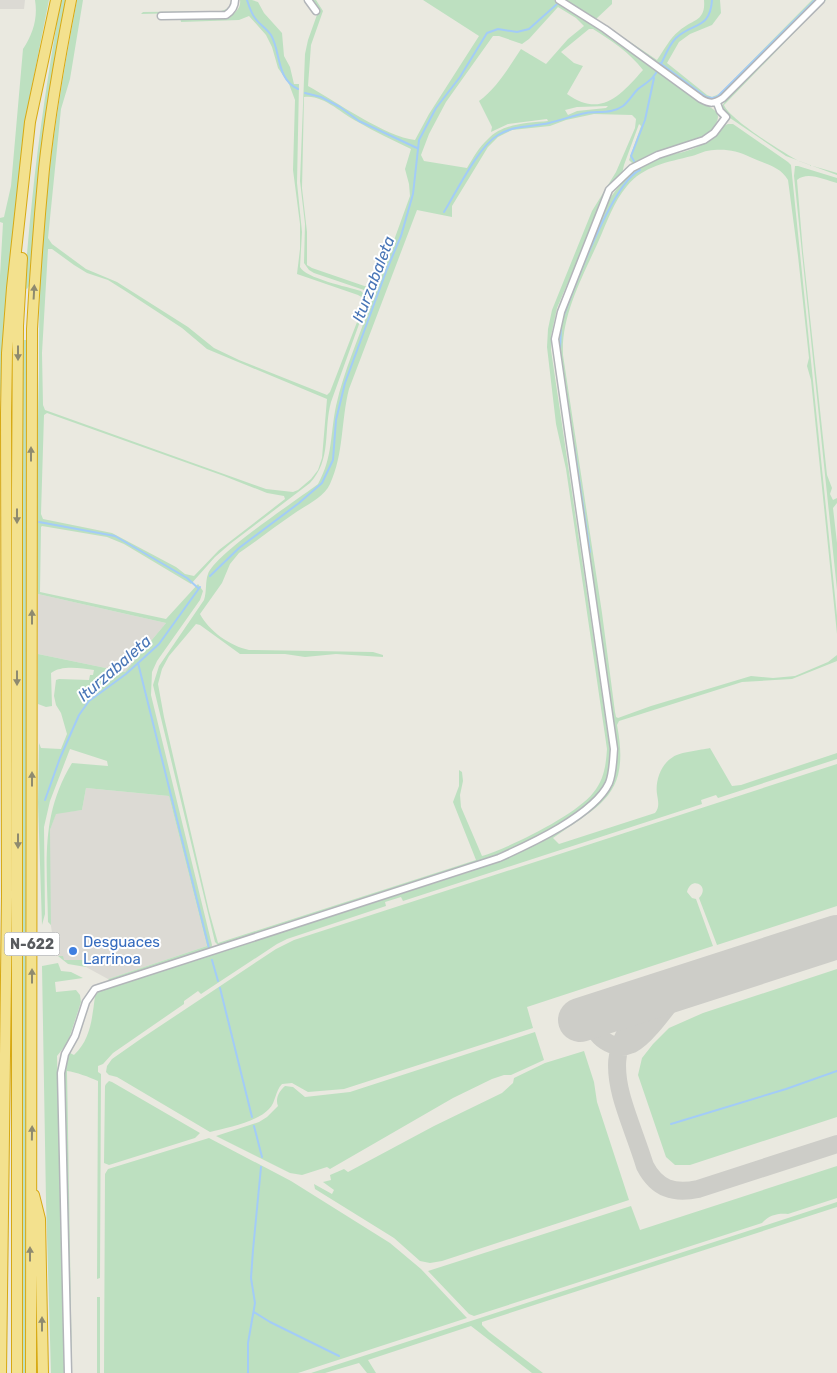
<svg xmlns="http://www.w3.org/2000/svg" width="837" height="1373" font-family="Rubik,sans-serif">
<rect width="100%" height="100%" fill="#eae9e0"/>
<path fill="#dcdad4" d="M0,0H25L24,9H0Z
M38,594L166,623L125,672L38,654Z
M86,788L169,796L207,946L108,979L86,967L83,960H63V956H58V945H54L50,920V830L56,813L82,810Z"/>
<path fill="#bde0c0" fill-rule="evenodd" d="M35,0H49L27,111L10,259L0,400V276L3,223L0,222V218L4,217L11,186L23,49C33,34 38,18 35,0Z
M61,0H66L39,175L29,286L27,289L25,288C26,259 29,230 32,201C39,133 49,67 61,0Z
M77,0H83L70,79L61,109L48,238L52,244L86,269L117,282L188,327L214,348L239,360L327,395L330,392L364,304L363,298L358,295L297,274L300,249V224L293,170L295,100L289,84L278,68L272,47L266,35L249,16L239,20L181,22L180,17L232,15C237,11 241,7 240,0H252L258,2L264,13L282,33L284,56L290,67L294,84H299L297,183L302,232L300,267C305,278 348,287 361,291L366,297L367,302L331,402C323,432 332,459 310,483L230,544L215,557L191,584L124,544L107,537L42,526L41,527L40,592L166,619L198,584L203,591L200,600L157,661L152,672L151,695L212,945L211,949L110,981L108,979L207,946L169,796L86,788L82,810L56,814L50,830L51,925L48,922C47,862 40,816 72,763L108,766L107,761L70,749L50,801L44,827L45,914L42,925L38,803L39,743L41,748L61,749L67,734L61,713L56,705L54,696L56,680L59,679L89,680L90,675H93L94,670C81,668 61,665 51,673L52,706L46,707L38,704V654L125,672L166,623L38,594C37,520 37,446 39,371C39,326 39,281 43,236C49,157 62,78 77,0ZM48,249H52L74,265L87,273L108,280L127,292L182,328L207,349L327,399L322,458L318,470L311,479L298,490L293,492L266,489L45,410L43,405L42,353ZM47,413L224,476L267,493L284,496L285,499L219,550L194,576L185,574L176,567L112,533L43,519L41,514L44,415Z
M232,0H234L233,7L227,12L141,14L143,12L221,11C228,9 230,7 232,0Z
M311,0H316L323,11L311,45L308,86C335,101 386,137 415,140L429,114L479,36L423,0H554L609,36L717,112L718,117C715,143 655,155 633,164L629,160L641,126L639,124L624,165L622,174L604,198L557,308L551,336V350L611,756C610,768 609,778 602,789C583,818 519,845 487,859L219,946L215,942L153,685L159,666L204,600C207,591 205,582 208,574C215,554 297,500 318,484C333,457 330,435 336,406C344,370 360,335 372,300L364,290L314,273L309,270L304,263L305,224L300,181L305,54L308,40L318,12L317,6ZM558,7L576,18L584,26L568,39L546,64L521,49C509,67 497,88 479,101L492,127L491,132L508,124L547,119L548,121C528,123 503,123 488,139C479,147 473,158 467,168L424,161L421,155L429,134L446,102L493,36H499L522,44L529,39ZM589,29H593C612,41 629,52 643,70C620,96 601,118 567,94L583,66L574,63L561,52ZM304,97C323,94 342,114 358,122C375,132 393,140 411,149L405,169L409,184L410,196L376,290L312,268L307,265V232L302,188ZM608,106L606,108L577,111L568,115L565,110L577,107ZM594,114L632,115L636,119L635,128L616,172L592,211L552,310L548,329L547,347L556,424L566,469L607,749C606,765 604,780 593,793C576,815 509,848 482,856L461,807L460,795L463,781L462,772L459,770V786L453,802L476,860L218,943L209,911L164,717L158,684L162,669L169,656L196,624L200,625L240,654H285L305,657L336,654L383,657V655L373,652L249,650C230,646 209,631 200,614L222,583L230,564L239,553C257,541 274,527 292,515C304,506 324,498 330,484C344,454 341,420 349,389L417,210L452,217V206L488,147L498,137L512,130L550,126L566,120Z
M563,0H612V4L596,19L657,60C664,50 670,38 679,31C692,19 706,22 704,0H720L721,13L712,25L690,34L679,42L667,63L707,95L712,97L719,94L812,0H817L722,95C715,100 711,100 704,97L662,66Z
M824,0H826L724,105C729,119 784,153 799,161C811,166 825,169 837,173V175L786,156L730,118L725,113L722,106L728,97Z
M728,124H733L788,162L791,165L837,616V634L811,380L807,366L809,358L798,256L788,180C780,166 764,164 750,157C738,151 727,149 714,150C706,150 699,154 692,156C668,162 643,166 627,186C614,201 607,222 599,240C583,276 561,315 563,355L602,613L615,712L616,717L618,718L651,706L751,676L773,678L795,676L828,662L837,655V661L792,679L742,682L619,721L617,725C630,793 604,803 553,838L559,844L655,813C660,807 658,801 657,794C655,781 661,764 673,757C680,752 701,750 710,748L732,786L741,785L837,753V759L718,798L716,795L701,800L702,804L403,901L401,897L385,902L386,906L287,939L277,944L201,994L198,991L184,1001V1004L113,1053L103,1064L98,1066V1072L101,1074L100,1278L97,1279L98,1081C89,1077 76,1072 67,1071L72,1373H71L64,1074L67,1057L70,1053L74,1055C91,1039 92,1018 95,996L98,992L469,872C511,857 587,828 610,788C616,776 617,763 617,750L557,348C559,301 591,243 609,200C622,180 640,163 663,157C676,153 689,152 701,145C711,140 718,128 728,124Z
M795,166H798L837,178V183C824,180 808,171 797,180L803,252L827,475L832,488L830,494L833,500L837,498V503L833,508L837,543V590L794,176Z
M23,340H27L28,369L27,1373H21Z
M837,764V906L717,945L699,898C711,886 691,875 687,892L692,898L696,899L713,946L527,1007L533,1028L344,1089L308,1092L292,1083L282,1084C275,1091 276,1102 269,1109C257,1122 227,1128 210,1132L117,1077L109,1075L106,1072L107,1066L112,1059L142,1038L276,949L294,940Z
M58,956H63L64,960H83L86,967L68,964Z
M58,963L61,971L71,972L83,978L55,982L56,992L76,990L80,995L81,1002L68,1042L57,1056L65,1373H51L46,1201L42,966Z
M837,969V1117L690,1165H675L666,1157L638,1075L642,1058L653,1044L669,1028L703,1013Z
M535,1032L544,1060L511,1075H504L492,1079L453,1098L330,1169L327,1167L302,1175L290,1173L216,1136L259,1122L267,1117L278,1106C275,1099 279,1091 285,1086L293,1087L305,1097L350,1092Z
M584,1051L594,1082L597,1102L629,1200L442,1261L430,1263L420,1261L394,1238L315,1189L314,1184L332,1194L334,1190L323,1182L331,1180L330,1175L344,1169L348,1172L434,1126L502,1093L513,1083L514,1078L545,1063Z
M109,1081L112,1082L200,1133L195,1138L109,1165L104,1163L105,1086L106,1084Z
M209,1138L291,1181L390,1243L421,1269L467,1318L298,1373H104L105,1174L108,1169Z
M837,1166V1198L788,1214C778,1213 769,1215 762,1223L474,1316L469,1314L428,1271L631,1206L640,1230Z
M837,1202V1207L482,1322V1325L489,1332L543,1373H532L471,1326L368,1360L376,1373H367L359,1363L325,1373H311Z
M97,1297H100V1373H97Z"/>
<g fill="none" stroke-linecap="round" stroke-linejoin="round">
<path stroke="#a3ccf7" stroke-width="2" d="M247,0C249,6 251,13 255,18C259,24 266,28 271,35C281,52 276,79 298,89
M660,63L706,97L712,98L717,97L815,0
M305,93L321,97L340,107L359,121L417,148
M634,161L631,156L645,120L654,78
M444,212C457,191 478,147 498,135C514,125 532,127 549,123C562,120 574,115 586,113C599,111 612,114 623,106C629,101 633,94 638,89C643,85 649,82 653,77C663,66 665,49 676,38C693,22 710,30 712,0
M562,320C573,290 613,182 640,170
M560,350L561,327
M574,446L590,552
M39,522L115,536L187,578L198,588
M210,576L239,548L299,503L322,483L333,460L336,420L345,383L387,269L401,236L413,194L419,140L436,108L460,77L487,33L498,29L517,32L529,29L557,4
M138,663L209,948
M45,800L60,758L79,715L89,701L126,674L159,644L200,587
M212,960L218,981
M220,988L252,1117
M671,1124L786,1089L837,1071
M254,1126L262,1157
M254,1312L270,1322L339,1356
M248,1373V1343L255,1303L251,1278L253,1250L261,1167"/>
<path stroke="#cdcdc8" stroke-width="18" d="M683,987C671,1001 647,1037 632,1044C614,1052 592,1037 591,1017C591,1013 592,1009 594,1006C610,990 680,984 705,980
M661,994C588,1049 623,1095 645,1166C657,1189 674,1194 698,1189L837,1144"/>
<path stroke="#cdcdc8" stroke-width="44" d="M580,1020L837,937"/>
<g stroke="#b2b5b9" stroke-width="9">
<path id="minor" d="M308,0L316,11
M559,0L605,29L701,99C710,104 714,104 723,98L821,0
M161,16L226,15C232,11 235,7 235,0
M68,1373L61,1073L65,1054L75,1036L86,1002L95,989L499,858C530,844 594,815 609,783C613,773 613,761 614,749L555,339L561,312L609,190L632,168L658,155L704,140L714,133L726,117L720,111L717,103"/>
</g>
<g stroke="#d7a913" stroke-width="12">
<path id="highway" d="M34,1195L40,1219L43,1373
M1,1373L7,896L6,413L7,353L12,288L30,122L56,0
M17,1373V491L18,326L22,258
M31,1373L32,329C35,275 39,222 44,169C50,113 60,56 71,0"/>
</g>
<use href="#minor" stroke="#fff" stroke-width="6"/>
<use href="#highway" stroke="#f3e18e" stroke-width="10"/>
</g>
<defs><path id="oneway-solid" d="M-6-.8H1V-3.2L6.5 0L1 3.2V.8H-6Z" transform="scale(1.25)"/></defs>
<g fill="#8e8a6f">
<use href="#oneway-solid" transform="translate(34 292) rotate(-87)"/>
<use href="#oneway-solid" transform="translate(18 353) rotate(90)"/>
<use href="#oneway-solid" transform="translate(31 454) rotate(-90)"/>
<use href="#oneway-solid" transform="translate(17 516) rotate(90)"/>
<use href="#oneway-solid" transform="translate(32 617) rotate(-90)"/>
<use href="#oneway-solid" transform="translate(17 678) rotate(90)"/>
<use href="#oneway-solid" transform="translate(32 779) rotate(-90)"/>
<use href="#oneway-solid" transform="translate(18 841) rotate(90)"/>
<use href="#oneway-solid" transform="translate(32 976) rotate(-90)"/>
<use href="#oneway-solid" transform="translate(32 1133) rotate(-89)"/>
<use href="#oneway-solid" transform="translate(30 1254) rotate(-90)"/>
<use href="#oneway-solid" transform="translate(42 1324) rotate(-90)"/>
</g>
<circle fill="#3f7fe0" stroke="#fff" stroke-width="2" cx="73" cy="951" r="5"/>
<g text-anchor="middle" stroke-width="4" stroke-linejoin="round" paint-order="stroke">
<rect fill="#fff" stroke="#8a8c8f" stroke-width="1" x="4.5" y="932.5" width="55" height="23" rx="4"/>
<g font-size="14" font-weight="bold" fill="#585b5f">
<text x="32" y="949">N-622</text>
</g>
<g font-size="15" fill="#366cbe" stroke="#fff" text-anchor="start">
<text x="83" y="947">Desguaces<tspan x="83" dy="17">Larrinoa</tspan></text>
</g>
<g font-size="16" font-style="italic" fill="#4976b7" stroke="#fff">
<text transform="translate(373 279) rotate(-69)" y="6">Iturzabaleta</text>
<text transform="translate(114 668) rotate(-41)" y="6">Iturzabaleta</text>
</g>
</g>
</svg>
